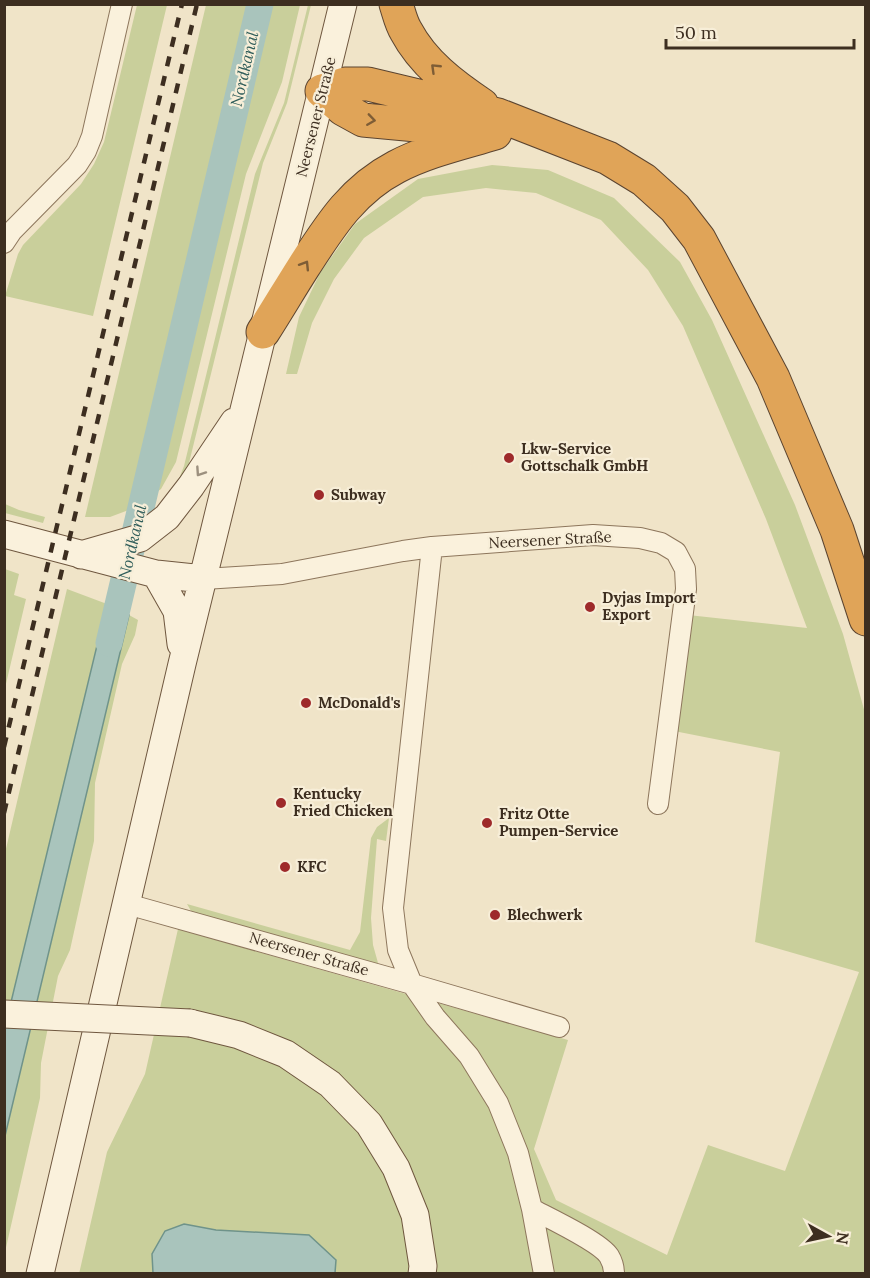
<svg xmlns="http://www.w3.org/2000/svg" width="870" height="1278" font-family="Lora,serif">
<rect width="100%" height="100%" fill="#f0e4c8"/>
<path fill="#c9cf9b" d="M137,5H167L93,316L5,296L18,254L23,245L81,184L94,164L104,142Z
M206,5H300L282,82L246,174L176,462L161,489L134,508L110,517H85Z
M308,5H311L287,103L263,163L188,467L177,484L184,466L255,174L284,103Z
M492,165L548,170L614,198L680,262L712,320L795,505L843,634L865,713V1273L79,1274L107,1152L145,1074L178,929L568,1040L534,1149L556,1200L667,1255L708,1145L785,1171L859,972L755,942L780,752L674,731L688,615L807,628L766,519L683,326L648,270L601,220L536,193L486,188L423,197L364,238L334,279L312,323L297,374H286L299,317L320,273L355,224L418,179Z
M5,504L19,510L45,517L43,523L5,513Z
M5,569L19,574L14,595L26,599L5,688Z
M67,589L107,604L5,1027V853Z
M129,615L138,620L135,635L122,664L95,783L94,841L70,950L58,976L41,1063L40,1098L5,1252V1136Z
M389,818L386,841L377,839L371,918L373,945L380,970L194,916L187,904L350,950L360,932L371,838L377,827Z"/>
<path fill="#a9c4bc" stroke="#6f938a" stroke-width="1.5" d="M107,604L129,615L5,1136V1027Z
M184,1224L216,1230L309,1235L336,1260L335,1273H153L152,1254L165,1231Z"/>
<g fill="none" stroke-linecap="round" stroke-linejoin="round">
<path stroke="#a9c4bc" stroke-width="27" d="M109,643L260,4"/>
<g stroke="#8d765c" stroke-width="22">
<path id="street" d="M4,243L12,231L77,165L86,151L92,136L122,4
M432,547L393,908L398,950L412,984L435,1017L469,1056L498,1103L518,1153L532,1209L544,1274
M204,579L282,574L403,551L432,547L593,535L640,538L661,543L676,552L685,569L686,589L658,804
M127,904L412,984L559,1027
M532,1209C549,1218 600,1242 609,1256C612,1261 614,1268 614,1274"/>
</g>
<g stroke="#6f573f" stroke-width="29">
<path id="secondary" d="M4,534L156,574L204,579
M81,555L140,538L167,517L191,486L234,422
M156,574L177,611L181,644
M190,1023L239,1035L286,1054L330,1084L369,1124L396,1168L415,1215L423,1266L422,1274
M40,1274L182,664L343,4"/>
</g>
<g stroke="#5b4430" stroke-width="35">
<path id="highway" d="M396,4C399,13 401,23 406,31C423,63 452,85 482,105
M322,91L345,84H368L498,115L608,158L644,180L675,208L699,239L773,378L837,530L866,619
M322,91L343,109L363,120L481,131
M263,332C277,310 290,288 304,266C330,226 352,190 396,167C426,151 462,143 495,133"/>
</g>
<use href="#street" stroke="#faf1dc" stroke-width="20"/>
<use href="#secondary" stroke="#faf1dc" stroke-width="27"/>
<use href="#highway" stroke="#e0a458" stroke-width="33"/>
<path stroke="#3d2e20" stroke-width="4.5" stroke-dasharray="10 10" stroke-linecap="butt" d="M4,747L182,4
M4,813L197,4"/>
<g stroke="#6f573f" stroke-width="29" stroke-linecap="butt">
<path id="secondary-bridge" d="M4,1014L190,1023"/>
</g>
<use href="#secondary-bridge" stroke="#faf1dc" stroke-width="27"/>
</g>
<defs><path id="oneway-chevron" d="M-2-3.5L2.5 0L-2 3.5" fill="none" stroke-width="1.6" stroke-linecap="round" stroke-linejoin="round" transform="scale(1.5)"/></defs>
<g stroke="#7e5d36">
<use href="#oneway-chevron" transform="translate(435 68) rotate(-136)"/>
<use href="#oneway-chevron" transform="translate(371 120) rotate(8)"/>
<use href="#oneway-chevron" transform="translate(305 265) rotate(-58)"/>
</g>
<use stroke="#9c907e" href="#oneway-chevron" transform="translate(200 472) rotate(124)"/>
<g fill="#9e2a2b" stroke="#f7eed8" stroke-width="2">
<circle cx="509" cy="458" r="6"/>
<circle cx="319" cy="495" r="6"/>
<circle cx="590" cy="607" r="6"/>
<circle cx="306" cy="703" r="6"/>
<circle cx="281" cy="803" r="6"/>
<circle cx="487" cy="823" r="6"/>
<circle cx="285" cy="867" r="6"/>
<circle cx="495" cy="915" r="6"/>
</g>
<g text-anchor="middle" stroke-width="4.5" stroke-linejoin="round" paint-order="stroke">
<g font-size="15" fill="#3d2e20" stroke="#f7eed8">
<text transform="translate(316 117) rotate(-76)" y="5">Neersener Straße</text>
<text transform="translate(550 540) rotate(-3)" y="5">Neersener Straße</text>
<text transform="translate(309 954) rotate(16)" y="5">Neersener Straße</text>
</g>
<g font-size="15" font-weight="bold" fill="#3d2e20" stroke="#f7eed8" text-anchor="start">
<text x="521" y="454">Lkw-Service<tspan x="521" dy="17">Gottschalk GmbH</tspan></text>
<text x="331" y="500">Subway</text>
<text x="602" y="603">Dyjas Import<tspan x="602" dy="17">Export</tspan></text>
<text x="318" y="708">McDonald's</text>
<text x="293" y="799">Kentucky<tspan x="293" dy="17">Fried Chicken</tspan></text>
<text x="499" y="819">Fritz Otte<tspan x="499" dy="17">Pumpen-Service</tspan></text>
<text x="297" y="872">KFC</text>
<text x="507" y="920">Blechwerk</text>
</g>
<g font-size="16" font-style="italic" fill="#2f5d5a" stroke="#f7eed8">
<text transform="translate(244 69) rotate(-77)" y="6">Nordkanal</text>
<text transform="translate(132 542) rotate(-77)" y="6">Nordkanal</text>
</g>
</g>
<rect width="870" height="1278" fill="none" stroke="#3d2e20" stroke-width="12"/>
<g transform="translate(828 1236) rotate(98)" stroke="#f7eed8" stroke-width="4.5" paint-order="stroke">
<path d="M0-4.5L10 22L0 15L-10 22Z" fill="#3d2e20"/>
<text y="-9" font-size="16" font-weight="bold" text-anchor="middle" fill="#3d2e20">N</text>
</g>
<path d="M666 39v9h188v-9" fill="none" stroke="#3d2e20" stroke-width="3"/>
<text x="675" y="39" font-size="18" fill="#3d2e20" stroke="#f7eed8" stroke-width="4.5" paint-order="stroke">50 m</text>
</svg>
